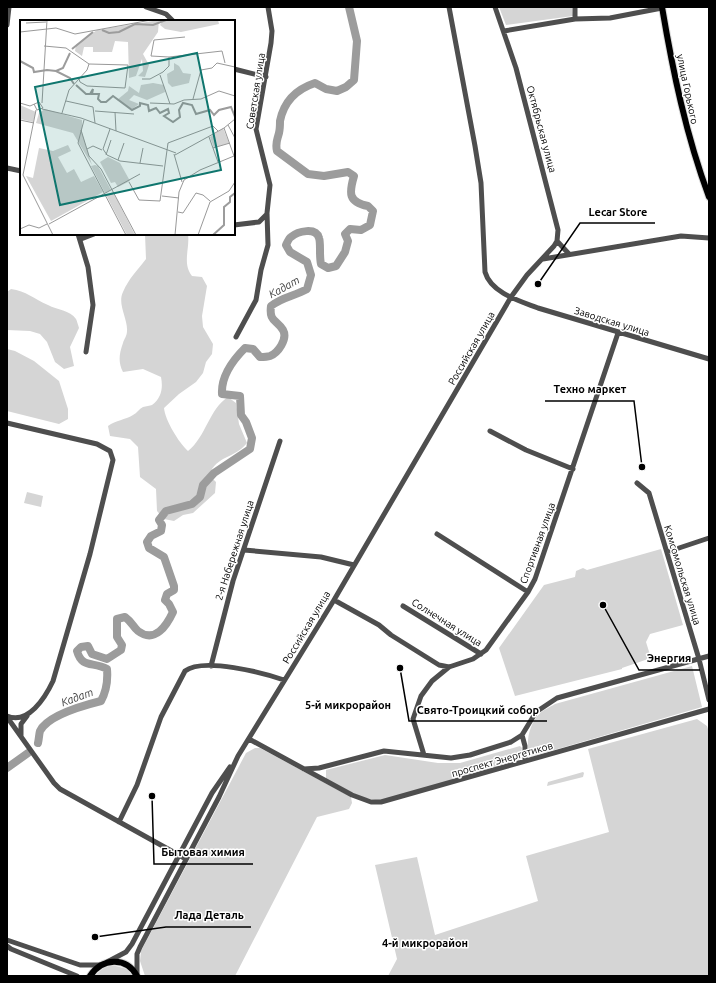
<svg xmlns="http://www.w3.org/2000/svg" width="716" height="983" font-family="Ubuntu,sans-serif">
<rect width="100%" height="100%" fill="#fff"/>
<path fill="#d5d5d5" d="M499,7H572L573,16L506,25Z
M145,234H188C190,249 182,263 192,276L202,277L207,286L202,316L203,327L213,344L212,354L206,362L203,373L196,382L179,394L164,408C165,420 179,443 188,451C206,437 209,409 228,397L236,403L239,424L247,443C234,459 217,455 209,475L216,482L215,493L193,513L183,515L174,521L164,519L157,511L156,489L140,477L138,447L130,439L110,436L108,426C116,420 125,420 133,415C137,413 139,409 143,407C146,406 150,406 152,405C162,398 163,387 161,377L143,369L123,372C118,362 119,354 123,343C124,339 127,336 127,331C128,319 117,304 123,292C129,278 137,271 146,259Z
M11,289C26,291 34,299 48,305C57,310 70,310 76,319C77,321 78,325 79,328L70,347L74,366L64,369L55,362L47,342L40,334L30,331L7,330V292Z
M7,349L15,351L34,361L59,381L68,409V419L59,424L7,411Z
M27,492L43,496L41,507L24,503Z
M661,549L683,625L650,634L646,642L651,658L622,668V669L515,696L499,648L544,585L575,577L576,571L583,568L587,570Z
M692,666L702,707L530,757C525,743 529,725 539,714C543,710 550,707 555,704Z
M697,719L707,726L709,732V976H388L397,959L375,865L417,857L435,935L538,901L526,856L609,832L588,749Z
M520,746L522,748L519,761L380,801L361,797L326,779V770L385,755L438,763H460Z
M255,748H260L351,797L352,803L349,809L317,817L235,976H145L140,961L141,951L246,753Z
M583,772L584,773L583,777L547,786L548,782Z
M112,965L127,969L133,976H94L105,967Z"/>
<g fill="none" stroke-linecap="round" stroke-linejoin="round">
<path stroke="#9c9c9c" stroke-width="8" d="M38,743C39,739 39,734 40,731C48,715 85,705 101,701C107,690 108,681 107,669C93,661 82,669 77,651L81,647L88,646L92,654L107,659L121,650L122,645L117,637V619L125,617C132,622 133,627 138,631C155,644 167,625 173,612L169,604L165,600L167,594L174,590V586L164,557L149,548L147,542L151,536L161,531L162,525L159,520L166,511L192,504L200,497L203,485L214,473L250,449L252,438L246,422L241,415L240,396L222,394C221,377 233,360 245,348L253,349L260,357C263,357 267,357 270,356C278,353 288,339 283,330C276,319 269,322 271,306C282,297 295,296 307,289L311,275L307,262L290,252L286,245C287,243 289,238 291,237C298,231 316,227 319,238C321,243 319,256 321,264L328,268L336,266L345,252L348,241L345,234L350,229L361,230L370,225L373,211L368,206C348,202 349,193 354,176L348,172L324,176L308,174L277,151C275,143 277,141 279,133C280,129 280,125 280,121C284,101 297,89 315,83L326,89L337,91L346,87L354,80L357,41L349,7
M7,768L28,753"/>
<g stroke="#dbdbdb" stroke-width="8">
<path id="major" d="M662,7C673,72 686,135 709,197
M90,976C102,958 126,956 137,976"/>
</g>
<path stroke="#4e4e4e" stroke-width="5" d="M146,7L166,14L173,21
M449,7L475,146L481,183L485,272C491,293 520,301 538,308L709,359
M575,7V19
M7,25L9,7
M504,31L575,19L610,18L662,8
M234,69L266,77
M7,168L21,171
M234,225L259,222L267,214
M78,234L88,267L93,305L86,352
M81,239L94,234
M557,241L569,254
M543,259L681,236L709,238
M236,337L256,300L261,270L268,245L267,213L270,185L256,129L271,43L272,31L268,7
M7,423L97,444L110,451L113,460L90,554L53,681C45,698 28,725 7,716
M490,431L526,450L573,469
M637,483L649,493L699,659L709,700
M437,534L528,592
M244,550L321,557L354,565
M667,552L709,538
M334,600L379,625L391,635L439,665L449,667L473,659L486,650L528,592L535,579L618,333
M403,606L481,654
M211,666L233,581L280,441
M7,717L54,783L60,789L186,859
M522,735L525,746V761
M21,736V724L27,716
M249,739L352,795L371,802H381L709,709
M424,755L413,719L421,696L432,681L449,667
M304,769L319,768L384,751L451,758L470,755L511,742L522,735L536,712L557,698L709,656
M119,822L137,785L161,717L185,671C203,657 264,673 284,680
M7,940L80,965H100
M7,946L11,949L77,976
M107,962L126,952L132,944L212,793L230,767
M137,975V954L140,947L219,797L238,756L334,600L511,297L527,275L554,246L557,241L558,230L516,68L495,7"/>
<use href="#major" stroke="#000" stroke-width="6"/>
</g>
<g text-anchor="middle" stroke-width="3" stroke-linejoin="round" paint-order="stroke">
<g font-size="10" fill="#000" stroke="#fff">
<text transform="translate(688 89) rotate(78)" y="4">улица Горького</text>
<text transform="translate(255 91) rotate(-81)" y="4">Советская улица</text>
<text transform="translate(542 129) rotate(75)" y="4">Октябрьская улица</text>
<text transform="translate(612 321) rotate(17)" y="4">Заводская улица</text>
<text transform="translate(471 348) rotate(-60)" y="4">Российская улица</text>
<text transform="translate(537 543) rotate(-70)" y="4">Спортивная улица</text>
<text transform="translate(234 550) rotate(-72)" y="4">2-я Набережная улица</text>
<text transform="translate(683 575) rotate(73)" y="4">Комсомольская улица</text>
<text transform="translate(447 622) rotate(32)" y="4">Солнечная улица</text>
<text transform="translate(306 627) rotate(-59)" y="4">Российская улица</text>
<text transform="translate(502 759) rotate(-16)" y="4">проспект Энергетиков</text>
</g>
<g font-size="11" font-style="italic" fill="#3d3d3d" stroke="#fff">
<text transform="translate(284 287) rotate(-29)" y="4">Кадат</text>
<text transform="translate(77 697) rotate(-20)" y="4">Кадат</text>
</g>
<g font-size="11" font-weight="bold" fill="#000" stroke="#fff">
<text x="348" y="709">5-й микрорайон</text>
<text x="425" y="947">4-й микрорайон</text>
</g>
</g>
<g transform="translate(20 20)">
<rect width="215" height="215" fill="#fff"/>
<path d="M139,0L138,12L123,34L129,45L125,57L118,56L123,51L122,39L116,56L109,58L108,22L95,21L92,32H73V27H64L62,36L55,31L56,25L77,10ZM143,0H198L199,4L161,12L145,9L140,5ZM154,43L159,46L163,53L171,54L169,63L152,67L148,63L147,54L154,50ZM133,63L144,65L145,72L127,80L114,75L109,80L119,84L112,89L97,80L108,71L109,66L119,73L121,65ZM0,85L16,92L13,102L0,99ZM25,89L62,100V113L72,145L53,113L16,103L19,93ZM203,108L209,123L194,128L190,117ZM48,125L51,131L38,137L47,153L54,149L61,162L74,156L83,172L31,201L6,156L13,158L19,128L33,131ZM88,137L100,143L110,161L98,167L95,162L91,163L80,142ZM75,145L78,146L91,170L85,173L71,146ZM93,172L115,215H107L86,175Z" fill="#d5d5d5"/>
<path fill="none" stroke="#9c9c9c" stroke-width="2" d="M82,10L89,13L99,12L115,4L133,5L146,0M52,29L73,12M0,41L13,48L14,52L27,50L36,51L50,58L54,64M36,51L43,48L50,33M56,65L66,74H70L73,69L72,74H79L78,79L81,82H86L93,76L112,90L120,86V83L128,85L129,91L136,88L140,93L148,89L149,93L144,96L153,102L160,97L159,90L163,83L172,85L176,94L190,90L194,95L199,90L211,87L215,97M193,215L204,205V187L210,182V177L215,173"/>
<path fill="none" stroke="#999" stroke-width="1" d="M6,3L26,2M0,12L36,8L55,14L131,0M165,17L134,20L131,36L149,37L202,31L205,43M24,26L46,28L69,44L108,45L105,68L67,66L60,62L59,59M140,55L150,84M122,59H130L143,52L149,46V37M173,79L181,50L192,48L197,43L215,47M46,81L73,87L75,103M0,83L10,86L19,82L23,88L17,90L14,84M22,83L27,0M130,83L154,84L164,80L181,79L199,71L215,76M22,89L61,98L156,133M16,90L3,155L33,215M75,91L114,94M95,92L96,111M42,93L49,70L67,50L69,44M0,100L14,103M64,100L58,123L106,215M208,105L215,118M90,109L83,129L87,135L100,141L143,146M61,110L69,136L81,149L116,215M189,117L198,142M193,128L210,123M67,129L73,126L82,130M154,134L162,162M86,135L91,120M155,135L204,108M98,140L104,123M120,143L123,128M109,162L119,180L140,181L148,123L193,106L198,111M142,176L159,178M158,192L163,193L176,173L183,175L190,181M29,204L120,154M0,209L9,205L19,208L27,204M155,215L159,172L164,160L180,150L214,136L204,108L215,99M178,215L190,182L209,171L215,162"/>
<path fill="#0f766e" fill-opacity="0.15" stroke="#0f766e" stroke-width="2" d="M177,33L201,150L40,185L15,67Z"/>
<rect width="215" height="215" fill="none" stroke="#000" stroke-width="2"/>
</g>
<path fill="none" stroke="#000" stroke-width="1.5" d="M538 284L580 223H655M642 467L634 401H545M603 605L639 670H700M400 668L409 721H547M152 796L154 864H253M95 937L166 927H251"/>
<g fill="#000" stroke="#fff" stroke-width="1.5">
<circle cx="538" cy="284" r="4"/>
<circle cx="642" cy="467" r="4"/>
<circle cx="603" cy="605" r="4"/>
<circle cx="400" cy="668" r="4"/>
<circle cx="152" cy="796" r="4"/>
<circle cx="95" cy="937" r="4"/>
</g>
<g font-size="11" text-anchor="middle" font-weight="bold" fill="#000" stroke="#fff" stroke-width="3" stroke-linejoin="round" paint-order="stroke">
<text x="618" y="216">Lecar Store</text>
<text x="590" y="393">Техно маркет</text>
<text x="669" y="662">Энергия</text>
<text x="478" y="714">Свято-Троицкий собор</text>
<text x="203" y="856">Бытовая химия</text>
<text x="209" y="919">Лада Деталь</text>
</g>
<rect width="716" height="983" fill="none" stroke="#000000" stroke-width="16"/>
</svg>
